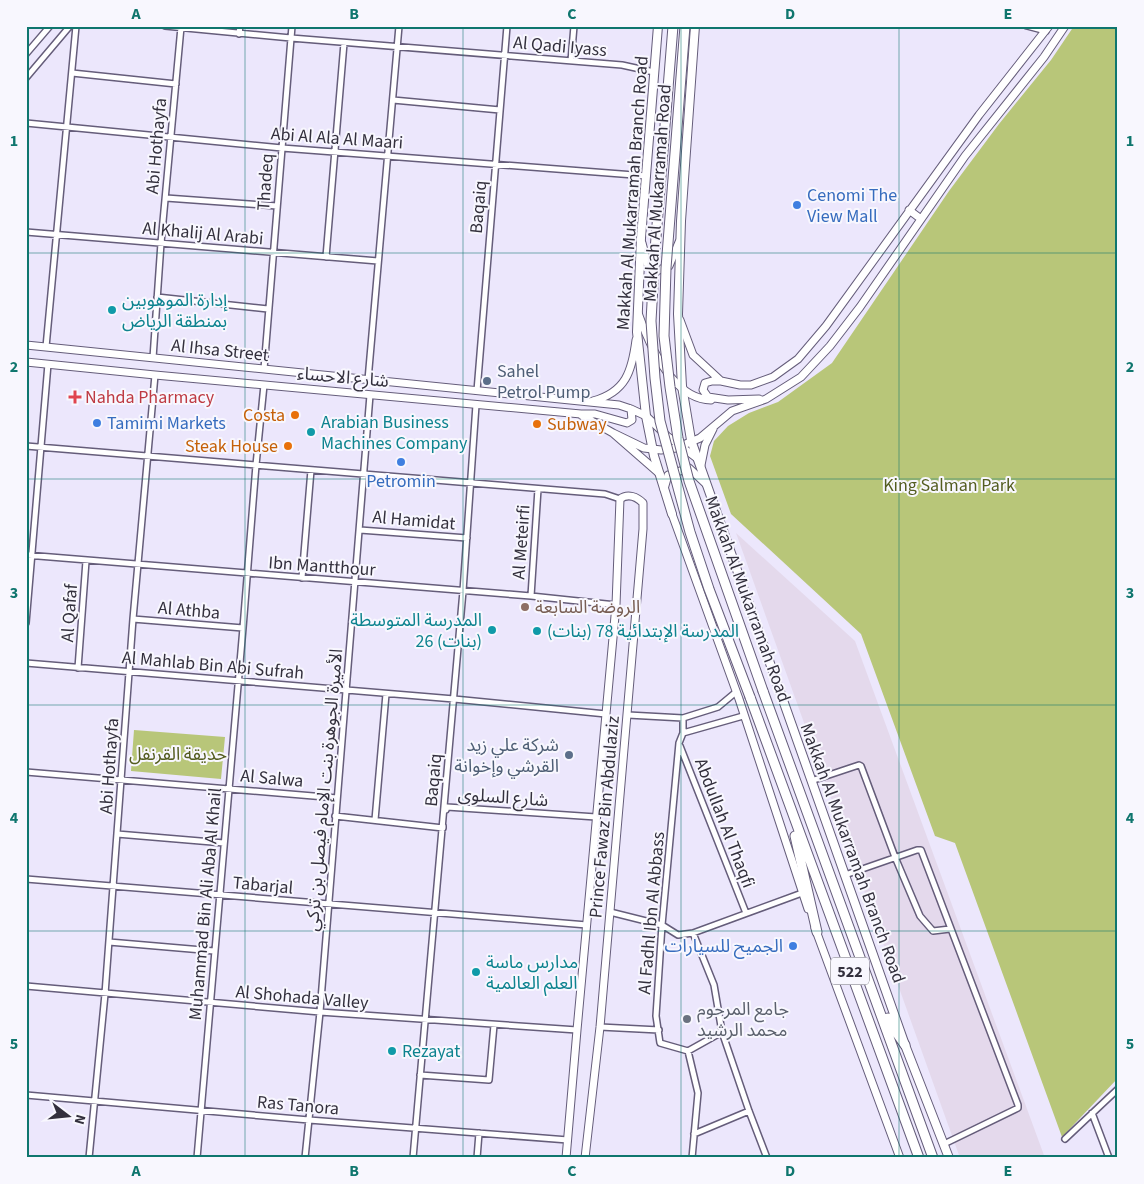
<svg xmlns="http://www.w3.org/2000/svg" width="1144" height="1184" font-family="'Source Sans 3','Noto Sans Arabic',sans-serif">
<rect width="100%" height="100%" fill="#ece7fc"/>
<path fill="#e4d9ec" d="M736,533L855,641L1045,1158H960Z"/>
<path fill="#b8c679" d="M1074,26H1118V1078L1062,1137L955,843L935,836L861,634L731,514L710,456L714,441L728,426L749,413L778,402L832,363L949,191L999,124L1051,60Z
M134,730L225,737L221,779L131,771Z"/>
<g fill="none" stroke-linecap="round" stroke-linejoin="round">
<g stroke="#655d7a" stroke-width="8">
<path id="street" d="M165,26L291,38L622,65L654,72
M1027,26L1046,31
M239,34L240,26
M26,54L50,26
M571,61L574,26
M72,73L176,84
M26,78L70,26
M393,100L500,110
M26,123L282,148L647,176
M166,198L277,206
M26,232L378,261
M326,257L344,43
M157,297L268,309
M46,347L76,26
M153,358L161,243L181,27
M264,369L292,26
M368,380L399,26
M477,391L507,26
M26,446L605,494L620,499
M360,530L467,538
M26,555L531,596L616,605
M302,578L311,470
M531,596L538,489
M133,619L243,628
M26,623L48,364
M26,663L454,699L606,714
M78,668L86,561
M628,715L683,718L718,707L736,692
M683,718V733L679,743L662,925L656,1016L660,1043L688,1051L722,1032
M683,733L743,716
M680,746L746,913
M26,772L337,798
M811,781L859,765L861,766L895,857L920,916L933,931L950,929
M446,810L447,807L596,817
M335,816L443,828V826
M375,820L386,694
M117,834L224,843
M845,875L917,850H921L1018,1105V1108L944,1144
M26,879L587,925
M610,912L662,925L678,935L693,933L802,893
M693,933L714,985L722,1032L749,1111L767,1158
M109,942L214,951
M26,986L320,1012L577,1030
M600,1027L659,1030
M688,1051L698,1093L692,1158
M420,1075L489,1080L494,1025
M26,1095L309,1120L568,1140
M1092,1113L1109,1158
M694,1134L749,1111
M1065,1139L1118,1089
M89,1158L105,994L133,619L155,375
M197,1158L243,628L256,465L264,385
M305,1158L320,1012L370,395
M413,1158L463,591L476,405
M477,1158L479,1133"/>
</g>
<g stroke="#655d7a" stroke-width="9">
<path id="secondary" d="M909,210L921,219
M642,243L648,266L659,270L669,266L679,242
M638,313C649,344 672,399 711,400
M680,320L693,355L721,381
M26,345L619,405L631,409L632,420L627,423L595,414H581L155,375L26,362
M759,399L728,400L708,397L703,390L705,383L712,381H721L740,385H751L773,377L798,359L826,326L979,115L1049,26
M593,401C626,392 632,371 636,340
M631,409L646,416L667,436L698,459
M581,415L613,433L660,474
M613,433L644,448L661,450L676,448L700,438L732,411L766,399L801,377L830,346L860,307L965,156L1044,57L1065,26
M701,465L705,445L713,429
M664,489L668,475L689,468L706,484
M672,514L739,699L808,909
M815,928L900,1158
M566,1158L577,1030L616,605L620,499C628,493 637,497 643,503V529L600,1027L585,1158"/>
</g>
<g stroke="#655d7a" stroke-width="10">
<path id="primary" d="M658,26L641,238L637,332L646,416L654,456L672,514
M695,26L681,221L678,314L682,386L691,440L905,1045L949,1158"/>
</g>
<g stroke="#655d7a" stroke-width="11">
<path id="highway" d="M763,691L933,1158
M750,697L919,1158
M795,836L817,932
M888,1018L891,1025L905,1045"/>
</g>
<use href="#street" stroke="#fff" stroke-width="5"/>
<use href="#secondary" stroke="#fff" stroke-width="7"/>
<use href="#primary" stroke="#fff" stroke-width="8"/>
<use href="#highway" stroke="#fff" stroke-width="9"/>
<g stroke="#655d7a" stroke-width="11" stroke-linecap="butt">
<path id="highway-bridge" d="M673,26L655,250L651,321L655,378L660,421L690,532L709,589L750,697
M685,26L666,268L664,336L670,387L678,438L689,481L763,691"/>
</g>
<use href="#highway-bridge" stroke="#fff" stroke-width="9"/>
</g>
<path fill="none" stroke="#0f766e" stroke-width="1" stroke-opacity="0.55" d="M245,26V1158M463,26V1158M681,26V1158M899,26V1158M26,253H1118M26,479H1118M26,705H1118M26,931H1118"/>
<g fill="#3f7fe0" stroke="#f8f7fe" stroke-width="2">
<circle cx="797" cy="205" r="5"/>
<circle cx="97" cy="423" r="5"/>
<circle cx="401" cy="462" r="5"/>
<circle cx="793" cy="946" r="5"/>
</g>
<g fill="#0f9aa8" stroke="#f8f7fe" stroke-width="2">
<circle cx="112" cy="310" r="5"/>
<circle cx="311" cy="432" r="5"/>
<circle cx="492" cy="630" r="5"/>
<circle cx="537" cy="631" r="5"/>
<circle cx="476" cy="972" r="5"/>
<circle cx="392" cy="1051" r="5"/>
</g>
<g fill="#5c6f8a" stroke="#f8f7fe" stroke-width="2">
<circle cx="487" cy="381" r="5"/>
<circle cx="569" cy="755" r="5"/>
</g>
<path fill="#e0444e" stroke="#f8f7fe" stroke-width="2" d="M72.5 389.5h5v5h5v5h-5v5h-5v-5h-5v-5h5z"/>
<g fill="#e8710a" stroke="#f8f7fe" stroke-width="2">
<circle cx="295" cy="415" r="5"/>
<circle cx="537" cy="424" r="5"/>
<circle cx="288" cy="446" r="5"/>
</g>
<circle fill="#8d6e63" stroke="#f8f7fe" stroke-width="2" cx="525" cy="607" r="5"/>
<circle fill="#6b7280" stroke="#f8f7fe" stroke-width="2" cx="687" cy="1019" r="5"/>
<g text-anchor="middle" stroke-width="4" stroke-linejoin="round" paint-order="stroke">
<rect fill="#f8f7fe" stroke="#6e6c77" stroke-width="1" x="831" y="957.5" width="38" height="27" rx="4"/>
<g font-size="16" font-weight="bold" fill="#33303d">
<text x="850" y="977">522</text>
</g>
<g font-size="18" fill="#33303d" stroke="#f8f7fe">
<text transform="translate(560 46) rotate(5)" y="6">Al Qadi Iyass</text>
<text transform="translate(337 138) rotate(4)" y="6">Abi Al Ala Al Maari</text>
<text transform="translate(156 146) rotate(-85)" y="6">Abi Hothayfa</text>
<text transform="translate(265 182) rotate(-86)" y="6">Thadeq</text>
<text transform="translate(632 193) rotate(-86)" y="6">Makkah Al Mukarramah Branch Road</text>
<text transform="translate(657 193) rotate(-86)" y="6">Makkah Al Mukarramah Road</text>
<text transform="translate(478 207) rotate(-85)" y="6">Baqaiq</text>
<text transform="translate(203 233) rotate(5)" y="6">Al Khalij Al Arabi</text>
<text transform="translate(220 350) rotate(6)" y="6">Al Ihsa Street</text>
<text transform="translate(343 377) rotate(5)" y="6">شارع الاحساء</text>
<text transform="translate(414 520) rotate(5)" y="6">Al Hamidat</text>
<text transform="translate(521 542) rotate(-86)" y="6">Al Meteirfi</text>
<text transform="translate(322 566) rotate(4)" y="6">Ibn Mantthour</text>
<text transform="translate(748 599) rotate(70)" y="6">Makkah Al Mukarramah Road</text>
<text transform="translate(189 610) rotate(5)" y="6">Al Athba</text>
<text transform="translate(69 613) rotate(-86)" y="6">Al Qafaf</text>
<text transform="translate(213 665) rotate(5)" y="6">Al Mahlab Bin Abi Sufrah</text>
<text transform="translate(109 766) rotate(-86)" y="6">Abi Hothayfa</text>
<text transform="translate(272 778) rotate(5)" y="6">Al Salwa</text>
<text transform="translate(433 780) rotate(-85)" y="6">Baqaiq</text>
<text transform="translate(324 790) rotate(-85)" y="6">الأميرة الجوهرة بنت الإمام فيصل بن تركي</text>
<text transform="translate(503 797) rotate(4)" y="6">شارع السلوى</text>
<text transform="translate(604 817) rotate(-85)" y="6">Prince Fawaz Bin Abdulaziz</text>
<text transform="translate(725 823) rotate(69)" y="6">Abdullah Al Thaqfi</text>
<text transform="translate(853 853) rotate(70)" y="6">Makkah Al Mukarramah Branch Road</text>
<text transform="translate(263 885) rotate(5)" y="6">Tabarjal</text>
<text transform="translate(205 904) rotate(-85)" y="6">Muhammad Bin Ali Aba Al Khail</text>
<text transform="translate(651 913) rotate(-85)" y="6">Al Fadhl Ibn Al Abbass</text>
<text transform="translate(302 997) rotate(5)" y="6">Al Shohada Valley</text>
<text transform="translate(298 1105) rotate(5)" y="6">Ras Tanora</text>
</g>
<g font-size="18" fill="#366cbe" stroke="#f8f7fe" text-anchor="start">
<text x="807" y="201">Cenomi The<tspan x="807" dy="21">View Mall</tspan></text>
<text x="107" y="429">Tamimi Markets</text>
<text x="401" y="487" text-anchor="middle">Petromin</text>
<text x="783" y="952" text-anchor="end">الجميح للسيارات</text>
</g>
<g font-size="18" fill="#0d838f" stroke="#f8f7fe" text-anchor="start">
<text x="122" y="306">إدارة الموهوبين<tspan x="122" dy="21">بمنطقة الرياض</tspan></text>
<text x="321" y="428">Arabian Business<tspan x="321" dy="21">Machines Company</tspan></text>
<text x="482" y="626" text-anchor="end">المدرسة المتوسطة<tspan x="482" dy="21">26 (بنات)</tspan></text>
<text x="547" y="637">المدرسة الإبتدائية 78 (بنات)</text>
<text x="486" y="968">مدارس ماسة<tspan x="486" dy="21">العلم العالمية</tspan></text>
<text x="402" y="1057">Rezayat</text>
</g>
<g font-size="18" fill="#4e5e75" stroke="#f8f7fe" text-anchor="start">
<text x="497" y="377">Sahel<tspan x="497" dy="21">Petrol Pump</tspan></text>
<text x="559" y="751" text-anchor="end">شركة علي زيد<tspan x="559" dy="21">القرشي وإخوانة</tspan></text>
</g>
<g font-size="18" fill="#be3a42" stroke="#f8f7fe" text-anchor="start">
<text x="85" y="403">Nahda Pharmacy</text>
</g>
<g font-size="18" fill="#c56008" stroke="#f8f7fe" text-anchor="end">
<text x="285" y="421">Costa</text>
<text x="547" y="430" text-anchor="start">Subway</text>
<text x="278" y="452">Steak House</text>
</g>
<g font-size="18" fill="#545d20" stroke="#f8f7fe">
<text x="949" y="491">King Salman Park</text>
<text x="178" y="760">حديقة القرنفل</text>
</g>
<g font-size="18" fill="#785e54" stroke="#f8f7fe" text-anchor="start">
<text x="535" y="613">الروضة السابعة</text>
</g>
<g font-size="18" fill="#5b616d" stroke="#f8f7fe" text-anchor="start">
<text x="697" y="1015">جامع المرحوم<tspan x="697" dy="21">محمد الرشيد</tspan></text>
</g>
</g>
<rect width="1144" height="1184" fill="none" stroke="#f8f7fe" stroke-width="55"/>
<g transform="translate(68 1116) rotate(106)" stroke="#f8f7fe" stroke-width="4" paint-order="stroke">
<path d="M0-4L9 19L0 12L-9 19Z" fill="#33303d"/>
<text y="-8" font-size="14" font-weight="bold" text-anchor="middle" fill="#33303d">N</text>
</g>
<rect x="28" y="28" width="1088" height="1128" fill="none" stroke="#0f766e" stroke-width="2"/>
<g font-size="16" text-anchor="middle" font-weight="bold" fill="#0f766e">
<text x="136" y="19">A</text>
<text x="354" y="19">B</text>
<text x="572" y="19">C</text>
<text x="790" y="19">D</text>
<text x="1008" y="19">E</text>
<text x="14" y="146">1</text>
<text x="1130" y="146">1</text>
<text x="14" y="372">2</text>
<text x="1130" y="372">2</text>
<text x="14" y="598">3</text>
<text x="1130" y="598">3</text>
<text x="14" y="823">4</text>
<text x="1130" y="823">4</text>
<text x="14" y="1049">5</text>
<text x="1130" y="1049">5</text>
<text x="136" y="1176">A</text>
<text x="354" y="1176">B</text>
<text x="572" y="1176">C</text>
<text x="790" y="1176">D</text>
<text x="1008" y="1176">E</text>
</g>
</svg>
